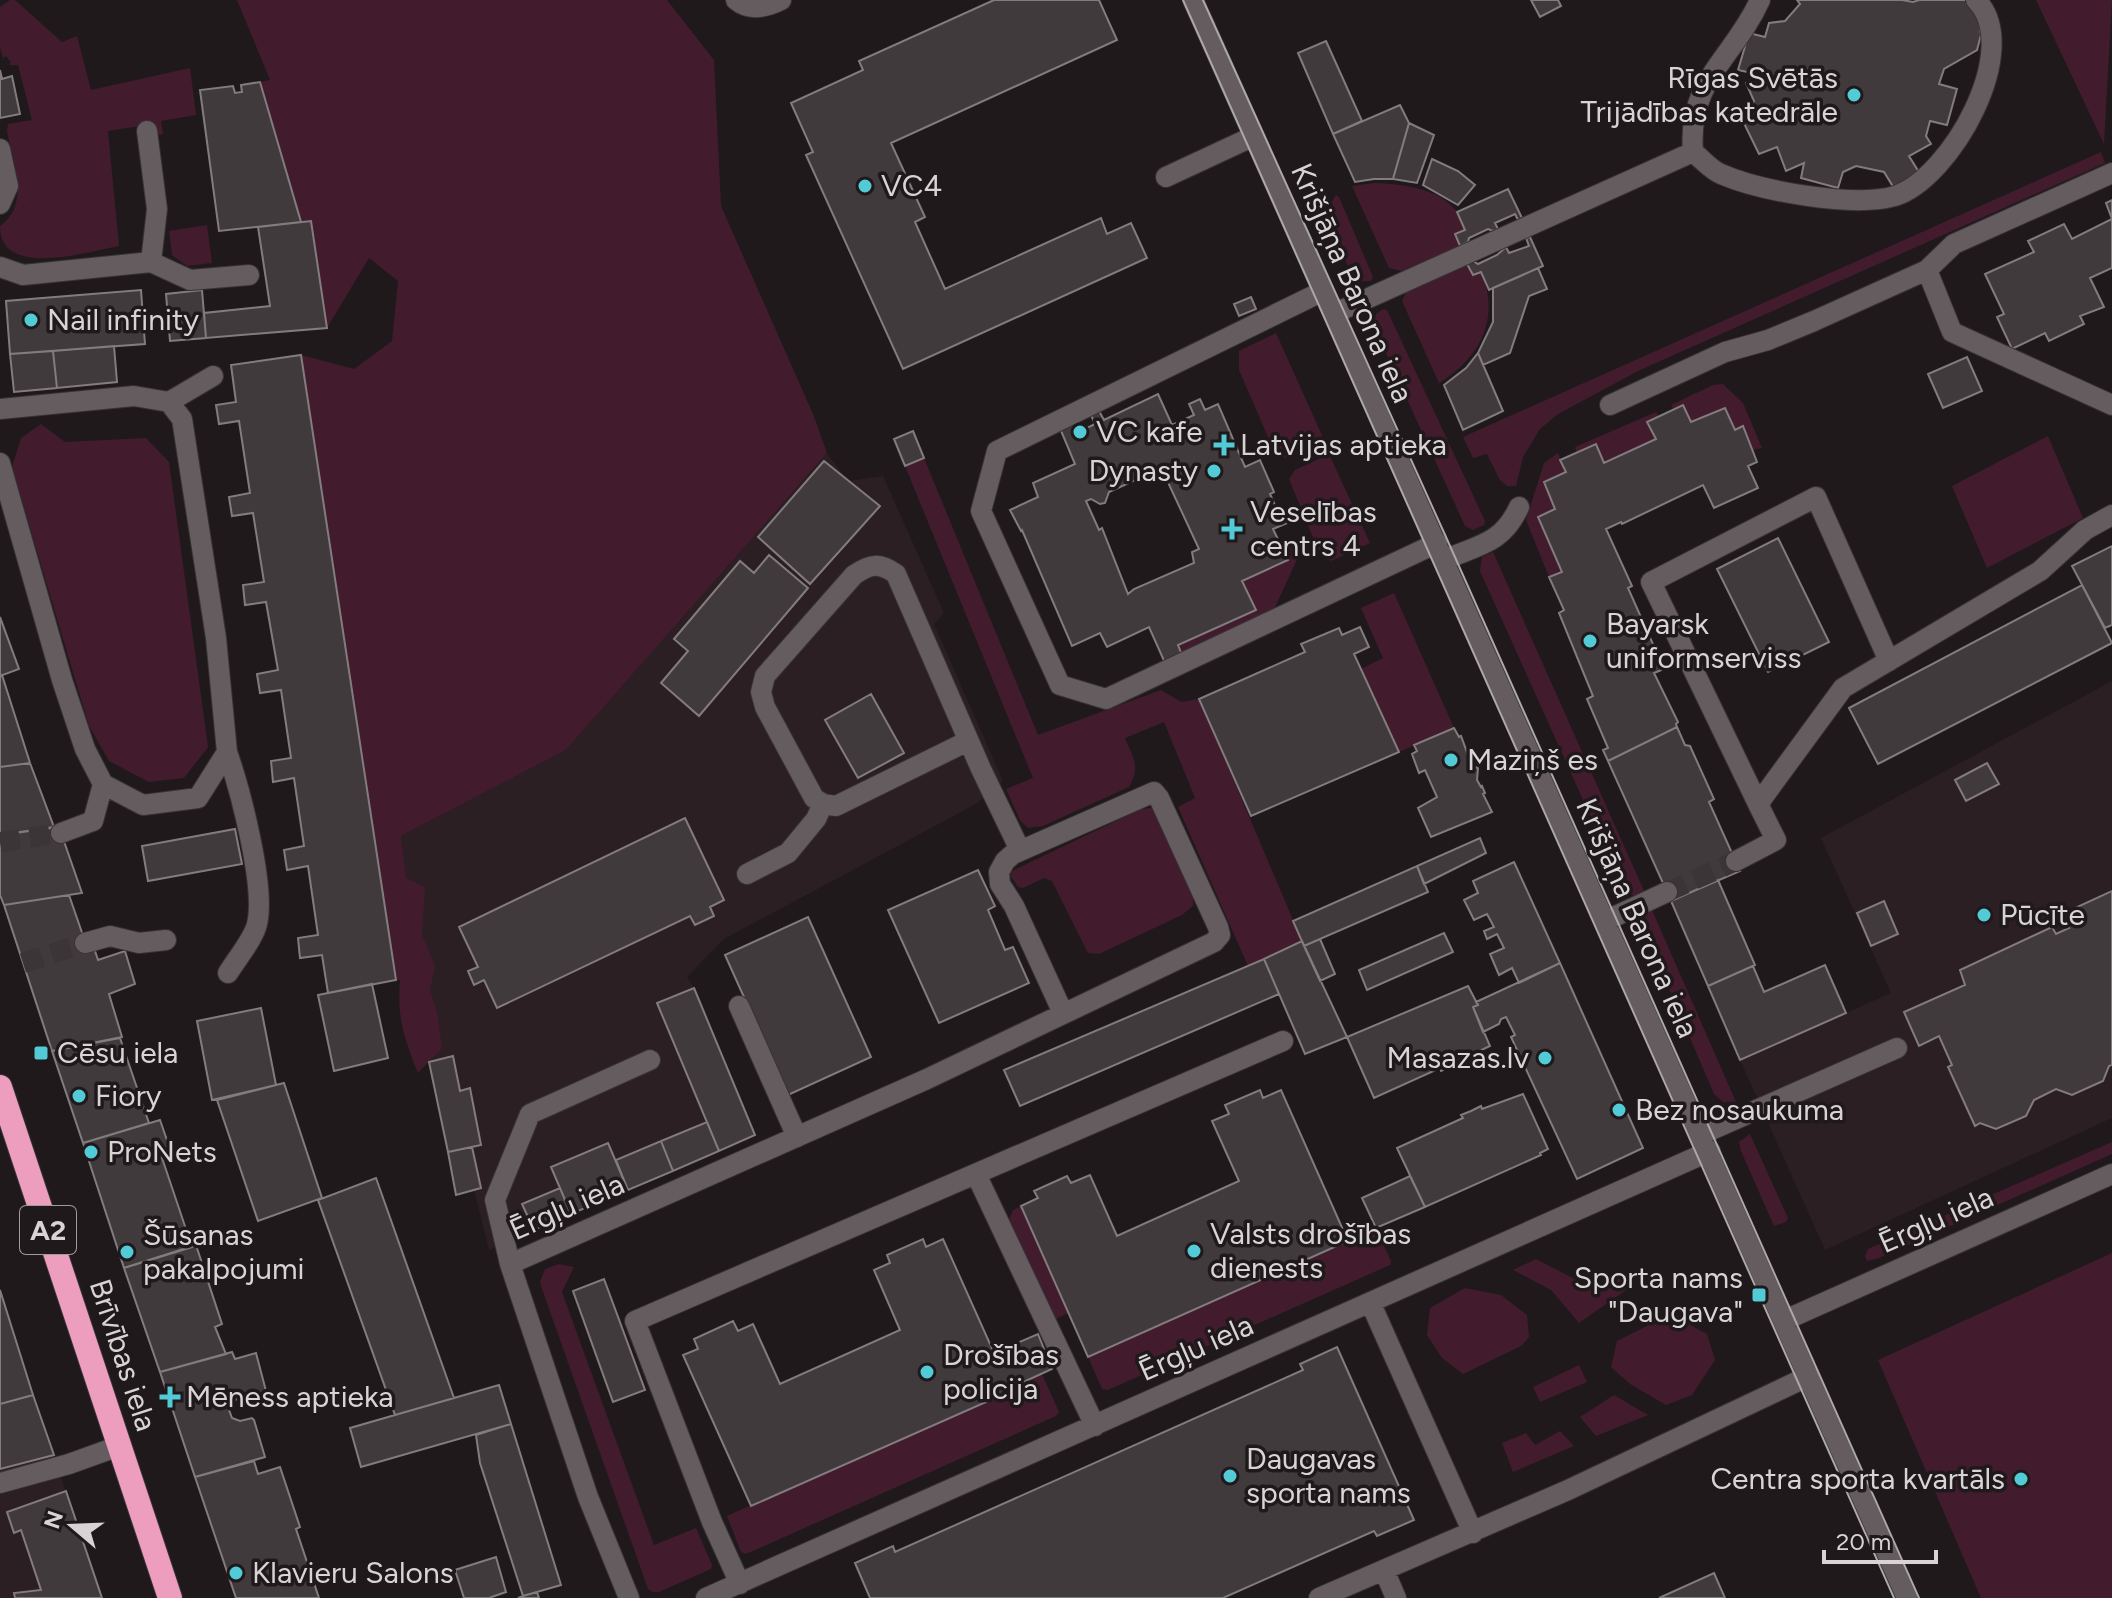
<svg xmlns="http://www.w3.org/2000/svg" width="2112" height="1598" font-family="Figtree,sans-serif">
<rect width="100%" height="100%" fill="#1f191b"/>
<path fill="#2b1f24" d="M827,453L848,481L883,476L944,613L934,624L1003,781L976,804L724,939L687,977L694,988L658,1003L707,1122L616,1160L607,1143L551,1167L560,1188L522,1204L534,1230L489,1250L474,1190L481,1188L472,1147L481,1144L470,1089L460,1091L453,1057L429,1062L426,1050L401,836L566,750Z
M2112,681V1118L1825,1250L1740,1060L1891,993L1821,838Z
M33,1395L102,1598H0V1404Z"/>
<path fill="#421c2d" d="M10,0H15L62,42L77,36L91,90L190,68L196,115L161,121L163,134L154,136L152,124L108,131L119,246C86,252 0,279 0,226C31,204 13,163 7,131L8,124L32,120L18,65H9L11,62L6,56L3,58L0,48V7Z
M237,0H667L714,60L721,206L813,414L827,453L566,750L401,836L406,878L425,887L422,935L435,966L430,990L437,1012L442,1048L418,1073C404,1038 397,1019 400,980H396L301,355L354,369L392,341L398,281L369,258L327,328L311,221L301,222L260,82L270,80Z
M2036,0H2112L2104,144Z
M2101,152L2105,163L1640,370L1558,414L1540,429L1523,457L1516,486H1507L1500,480L1487,454L1473,458L1463,437Z
M1375,183C1401,184 1440,188 1457,212C1460,217 1462,224 1465,230L1456,234L1460,246L1402,271L1389,268L1352,186Z
M1336,195L1339,197L1373,277L1371,281H1357L1353,278L1327,218L1326,210Z
M207,225L212,263L187,266L172,255L169,231Z
M1467,264L1473,275L1481,272C1501,318 1480,358 1439,383L1402,301L1407,291Z
M1383,309L1387,310L1485,521L1484,525L1473,530L1465,526L1373,325L1376,314Z
M1276,333L1325,442L1285,458L1274,451L1239,370V351Z
M1723,384L1743,403L1762,448L1753,450L1744,426L1735,430L1724,408L1691,422L1674,410L1671,405L1713,385Z
M1656,412L1659,417L1648,422L1656,439L1604,463L1596,444L1577,453L1575,447Z
M41,424L65,442L146,438L169,462L208,747L184,778L149,782L109,761L89,726L12,467L21,438Z
M2048,436L2083,518L1987,568L1952,486Z
M1558,453L1566,472L1544,482L1555,509L1562,572L1549,577L1526,520L1544,463Z
M1329,454L1370,543L1331,561L1321,557L1289,479L1295,470Z
M924,458L1038,735L1161,690L1181,702L1199,699L1302,941L1248,966L1178,807L1195,798L1164,722L1125,738C1133,758 1141,767 1129,787L1043,826L1028,828L1020,820L1006,789L1033,778L905,466Z
M1290,541L1299,555L1271,616L1182,655L1178,645L1256,611L1242,581L1280,546Z
M1493,552L1645,893L1636,897L1624,891L1480,571L1482,557Z
M1394,593L1454,728L1399,752L1361,669L1383,658L1361,608Z
M1151,808L1155,811L1193,894V906L1182,915L1099,954L1088,953L1052,881L1044,878L1023,888L1018,887L1010,875L1012,871L1141,809Z
M1652,910L1736,1102H1723L1714,1094L1640,921L1642,915Z
M1750,1134L1788,1218L1786,1222L1774,1226L1741,1151L1739,1142Z
M2112,1142V1154L1879,1258L1867,1261L1865,1256L1868,1249Z
M1021,1206L1068,1313L1054,1320L1007,1224L1013,1210Z
M1376,1228L1391,1261L1390,1265L1108,1390L1102,1389L1088,1357Z
M2112,1253V1598H1981L1878,1360Z
M1536,1259L1592,1288L1617,1271L1636,1283L1579,1323L1551,1290L1513,1270Z
M559,1264L574,1267L562,1292L654,1545L696,1528L712,1565L711,1569L659,1592H653L648,1589L542,1289L540,1282L545,1269Z
M1465,1288L1501,1295L1527,1315L1529,1337L1521,1346L1463,1374L1442,1358L1427,1335L1430,1308Z
M1661,1319L1683,1321L1707,1334L1715,1360L1692,1395L1666,1405L1630,1384L1611,1367L1617,1341Z
M1579,1365L1587,1382L1540,1402L1533,1387Z
M1042,1374L1059,1412L1056,1416L746,1554L741,1552L727,1516Z
M1614,1395L1648,1415L1596,1436L1580,1417Z
M1560,1431L1574,1446L1513,1472L1502,1443L1526,1433L1535,1445Z"/>
<path fill="#413a3d" stroke="#837c7e" stroke-width="2" fill-rule="evenodd" d="M994,0H1099L1117,40L891,143L925,217L915,222L945,289L1101,218L1107,234L1131,223L1147,258L903,369L806,155L813,152L791,103L863,70L859,61Z
M1531,0H1558L1561,6L1540,17Z
M1797,0H1902L1913,2L1919,0H1968L1978,13L1981,35L1977,50L1944,69L1939,84L1957,89L1947,125L1930,121L1926,136L1931,144L1909,156L1922,177L1897,193L1884,172L1856,166L1843,172L1838,188L1801,178L1804,163L1786,171L1777,147L1759,154L1737,109L1754,101L1746,83L1761,75L1738,70L1749,33L1765,37L1769,23L1785,21L1800,4Z
M1326,41L1362,121L1333,134L1298,53Z
M0,70L2,79L12,76L20,114L0,118Z
M260,82L301,222L219,231L200,90L233,86L235,93L242,92L241,85Z
M1400,105L1409,123L1393,179H1374L1355,182L1333,134Z
M1409,123L1434,135L1417,183L1393,179Z
M1432,159L1458,171L1475,185L1458,205L1423,185Z
M1508,189L1522,218L1518,220L1515,214L1495,223L1498,229L1493,231L1488,229L1469,238L1468,242L1460,246L1455,234L1465,230L1457,212Z
M2112,200V268L2090,278L2104,307L2080,316L2084,324L2049,341L2045,333L2012,349L1997,317L2004,314L1985,274L2034,252L2028,241L2064,224L2072,239L2112,219L2106,203Z
M311,221L327,328L206,338L204,313L270,306L258,227Z
M1530,237L1543,266L1489,290L1481,272L1473,275L1467,264L1473,261L1478,264L1497,255L1506,247L1509,253L1529,246L1526,238Z
M1538,268L1547,289L1529,296L1510,353L1483,365L1478,353L1493,322V288Z
M141,290L145,344L10,354L6,301Z
M202,290L206,338L170,341L166,294Z
M1251,297L1256,309L1239,316L1234,304Z
M114,346L117,382L57,388L53,351Z
M53,351L57,388L14,392L10,354Z
M1478,353L1503,411L1463,430L1444,385L1466,368Z
M301,355L396,980L328,993L322,955L300,958L298,938L318,935L308,866L287,870L284,850L304,846L294,778L273,782L271,761L291,758L281,690L260,693L257,674L278,670L266,602L245,605L243,585L264,582L253,513L232,516L229,497L250,493L239,421L219,424L216,405L236,402L231,365Z
M1967,357L1982,391L1943,408L1928,374Z
M1158,394L1172,425L1194,415L1189,404L1200,399L1205,410L1218,404L1245,467L1260,460L1274,492L1270,494L1283,523H1287L1273,529L1288,560L1242,581L1256,610L1178,645L1182,655L1165,663L1149,627L1107,647L1100,633L1072,646L1022,530L1021,531L1010,510L1038,497L1033,483L1075,464L1059,426L1076,419L1081,431L1095,424L1090,413L1098,409L1104,420ZM1153,472L1160,481L1166,478L1199,549L1192,552L1194,563L1134,589L1128,594L1102,528L1099,530L1086,501L1091,499L1100,504L1105,503L1109,492Z
M1683,405L1691,422L1725,408L1735,430L1743,426L1757,462L1748,466L1758,488L1714,508L1703,485L1622,524L1621,522L1606,529L1632,586L1628,588L1664,669L1654,673L1678,722L1676,724L1677,727L1608,761L1603,750L1608,748L1587,699L1593,696L1559,613L1564,610L1549,577L1562,572L1538,517L1555,509L1544,482L1566,472L1560,460L1596,444L1604,463L1656,439L1647,422Z
M913,431L924,458L905,466L894,439Z
M824,461L880,506L810,584L758,537Z
M1778,538L1829,642L1768,672L1717,569Z
M2112,546V625L2105,628L2072,566Z
M769,555L808,588L699,716L661,683L688,651L674,639L740,561L754,573Z
M2082,585L2112,643L1878,764L1849,708Z
M0,617L19,669L0,676Z
M1360,627L1369,647L1354,654L1399,752L1251,816L1199,699L1305,652L1301,644L1339,628L1342,635Z
M2,675L30,763L0,767V676Z
M871,694L904,753L858,778L825,720Z
M1677,727L1685,745L1690,746L1714,799L1709,802L1740,871L1671,901L1608,761Z
M1454,728L1459,737L1461,736L1472,766L1478,768L1477,780L1481,787L1482,786L1485,793L1483,794L1492,812L1431,837L1418,808L1437,797L1425,770L1419,773L1412,754L1417,751L1414,745Z
M30,763L54,827L0,835V767Z
M1987,763L1999,784L1966,801L1955,780Z
M685,818L724,900L710,907L714,916L695,925L690,916L497,1008L484,980L474,985L468,971L478,967L459,927Z
M59,827L82,893L4,905L0,895V835Z
M235,829L242,864L148,881L142,846Z
M1480,838L1486,853L1424,884L1417,866Z
M1514,862L1560,963L1519,983L1512,968L1499,975L1490,954L1504,948L1497,934L1487,939L1484,931L1494,927L1487,914L1474,920L1464,900L1478,893L1473,881Z
M1417,866L1428,892L1304,946L1293,921Z
M978,870L995,906L988,910L1005,950L1013,947L1029,983L939,1023L888,910Z
M1718,880L1755,965L1708,986L1671,901Z
M2112,891V1065L2109,1066L2103,1081L2072,1095L2056,1089L2034,1100L2026,1116L1996,1129L1980,1123L1975,1126L1948,1067L1952,1065L1939,1036L1919,1046L1904,1012L1965,985L1960,970L2052,927L2056,934L2069,928L2062,914Z
M69,895L88,950L94,948L98,960L125,951L135,984L109,994L122,1037L52,1051L4,905Z
M1884,901L1898,934L1871,946L1857,913Z
M808,917L871,1057L788,1095L725,955Z
M1444,933L1453,952L1367,990L1359,970Z
M1320,939L1335,974L1320,981L1304,946Z
M1302,941L1347,1037L1305,1054L1264,959Z
M1264,959L1279,994L1020,1106L1004,1070Z
M1560,963L1643,1148L1577,1179L1511,1037L1515,1035L1506,1017L1501,1019L1499,1024L1483,1032L1473,1007L1478,1005L1476,1002Z
M1825,965L1846,1013L1740,1060L1708,986L1753,966L1764,992Z
M372,984L388,1058L334,1071L318,995Z
M1468,986L1478,1005L1473,1007L1490,1046L1460,1060L1461,1063L1441,1071L1440,1068L1374,1098L1347,1037Z
M694,988L755,1135L719,1151L657,1003Z
M261,1008L276,1085L212,1100L197,1021Z
M120,1038L149,1123L83,1143L52,1051Z
M453,1056L460,1091L470,1088L481,1145L448,1152L429,1062Z
M284,1083L322,1198L258,1221L217,1100Z
M1260,1090L1263,1098L1281,1090L1348,1241L1088,1357L1021,1206L1038,1198L1034,1191L1067,1176L1071,1183L1090,1175L1117,1236L1239,1181L1212,1121L1229,1114L1225,1105Z
M1523,1094L1548,1149L1540,1153L1541,1155L1425,1207L1397,1148L1463,1118L1461,1115L1471,1111L1481,1106L1482,1109Z
M160,1120L169,1146L159,1149L192,1247L124,1268L83,1143Z
M707,1122L719,1151L673,1171L661,1141Z
M661,1141L673,1171L628,1190L616,1160Z
M608,1143L628,1190L571,1214L551,1167Z
M472,1147L481,1188L456,1195L448,1152Z
M1410,1176L1425,1207L1376,1228L1362,1198Z
M376,1178L454,1398L395,1415L318,1200Z
M560,1188L571,1214L534,1230L522,1204Z
M923,1239L926,1247L943,1239L994,1353L1038,1334L1052,1369L1010,1388L1011,1391L751,1506L683,1355L698,1349L694,1339L733,1321L738,1331L753,1324L780,1384L900,1330L874,1270L890,1263L887,1255Z
M196,1245L222,1324L215,1327L226,1354L160,1372L124,1268Z
M604,1279L645,1390L613,1402L573,1291Z
M0,1290L33,1395L0,1404Z
M1337,1347L1414,1520L1377,1536L1374,1531L1223,1598H870L855,1563L893,1546L895,1552L1303,1370L1300,1364Z
M232,1352L235,1359L256,1353L266,1391L231,1401L228,1407L232,1418L240,1421L252,1418L254,1420L265,1457L195,1477L160,1372Z
M499,1385L511,1424L361,1467L350,1428Z
M33,1395L54,1455L0,1469V1404Z
M511,1424L561,1585L523,1596L480,1463L476,1435Z
M254,1461L258,1474L280,1467L300,1527L296,1529L319,1598H236L195,1477Z
M66,1491L102,1598H15L14,1593L41,1590L21,1530L14,1533L7,1512Z
M496,1557L506,1592L489,1598H464L455,1570Z
M1714,1573L1725,1598H1659Z
M537,1592L539,1598H518L523,1596Z"/>
<g fill="none" stroke-linecap="round" stroke-linejoin="round">
<path stroke="#3b3537" stroke-width="20" stroke-dasharray="20 10" stroke-linecap="butt" d="M0,842L61,833
M1667,892L1736,861
M23,963L85,943"/>
<g stroke="#373334" stroke-width="22">
<path id="minor" d="M736,0C750,12 767,7 781,0
M1193,0L1907,1598
M1760,0C1734,58 1687,80 1693,152C1702,159 1711,170 1721,174C1760,191 1854,208 1895,196C1951,178 2024,48 1976,0
M147,131L157,209L151,262
M0,149L8,186L0,204
M1166,177L1254,136
M0,267L23,275L151,262L190,280L249,275
M1927,270L1952,332L2112,405
M1323,291L997,451L981,511L1060,685L1106,699L1437,543
M1333,314L1693,152
M169,402L213,376
M1610,405L1725,352L1768,340L1814,321L1927,270L1954,244L2112,173
M0,409L134,396L169,402L182,419L216,638L227,752L198,798L143,805L103,784L85,749L62,680L0,463
M1444,560C1479,545 1503,543 1519,507
M968,741L836,806L823,804L814,798L765,707L761,692L765,676L854,575C870,564 879,562 896,574L981,769L1020,850
M227,752C240,789 266,887 257,924C254,938 236,960 228,973
M1758,804L1651,582L1816,497L1889,661
M61,833L93,821L103,784
M1736,861L1776,840L1758,804L1843,688L2040,571L2085,530L2112,515
M747,874L788,853L816,819L823,804
M1605,921L1667,892
M85,943L110,936L139,943L166,940
M739,1006L797,1137
M1702,1134L1897,1048
M976,1174L1095,1426
M510,1264L495,1200L530,1114L650,1060
M1371,1304L1473,1533
M1783,1321L2112,1174
M0,1483L69,1464L119,1446
M1384,1570L1396,1598
M740,1584L712,1522L635,1321L1283,1041
M629,1598L588,1497L510,1264L927,1079L1214,942L1220,935L1218,927L1159,798L1154,792L1013,854L1005,861L999,872L1000,884L1014,906L1063,1013
M706,1598L1710,1151
M1319,1598L1568,1490L1809,1376"/>
</g>
<g stroke="#373334" stroke-width="26">
<path id="highway" d="M0,1087L170,1598"/>
</g>
<use href="#minor" stroke="#645c5f" stroke-width="20"/>
<use href="#highway" stroke="#ed9ebe" stroke-width="24"/>
<path stroke="#aca8a9" stroke-width="2" d="M1183,0L1894,1598
M1203,0L1446,537L1919,1598"/>
</g>
<g fill="#52cbd7" stroke="#1f191b" stroke-width="3">
<circle cx="1854" cy="95" r="8"/>
<circle cx="865" cy="186" r="8"/>
<circle cx="31" cy="320" r="8"/>
<circle cx="1080" cy="432" r="8"/>
<path d="M1220 433h8v8h8v8h-8v8h-8v-8h-8v-8h8z"/>
<circle cx="1214" cy="471" r="8"/>
<path d="M1228 517h8v8h8v8h-8v8h-8v-8h-8v-8h8z"/>
<circle cx="1590" cy="641" r="8"/>
<circle cx="1451" cy="760" r="8"/>
<circle cx="1984" cy="915" r="8"/>
<rect x="33" y="1045" width="16" height="16" rx="4"/>
<circle cx="1545" cy="1058" r="8"/>
<circle cx="79" cy="1096" r="8"/>
<circle cx="1619" cy="1110" r="8"/>
<circle cx="91" cy="1152" r="8"/>
<circle cx="1194" cy="1251" r="8"/>
<circle cx="127" cy="1252" r="8"/>
<rect x="1751" y="1287" width="16" height="16" rx="4"/>
<circle cx="927" cy="1372" r="8"/>
<path d="M166 1385h8v8h8v8h-8v8h-8v-8h-8v-8h8z"/>
<circle cx="1230" cy="1476" r="8"/>
<circle cx="2021" cy="1479" r="8"/>
<circle cx="236" cy="1573" r="8"/>
</g>
<g text-anchor="middle" stroke-width="7" stroke-linejoin="round" paint-order="stroke">
<rect fill="#1f191b" stroke="#a09c9d" stroke-width="2" x="20" y="1206" width="56" height="48" rx="6"/>
<g font-size="28" font-weight="bold" fill="#d8d4d5">
<text x="48" y="1240">A2</text>
</g>
<g font-size="30" fill="#d8d4d5" stroke="#1f191b" text-anchor="start">
<text x="1838" y="88" text-anchor="end">Rīgas Svētās<tspan x="1838" dy="34">Trijādības katedrāle</tspan></text>
<text x="881" y="196">VC4</text>
<text x="47" y="330">Nail infinity</text>
<text x="1096" y="442">VC kafe</text>
<text x="1240" y="455">Latvijas aptieka</text>
<text x="1198" y="481" text-anchor="end">Dynasty</text>
<text x="1250" y="522">Veselības<tspan x="1250" dy="34">centrs 4</tspan></text>
<text x="1606" y="634">Bayarsk<tspan x="1606" dy="34">uniformserviss</tspan></text>
<text x="1467" y="770">Maziņš es</text>
<text x="2000" y="925">Pūcīte</text>
<text x="57" y="1063">Cēsu iela</text>
<text x="1529" y="1068" text-anchor="end">Masazas.lv</text>
<text x="95" y="1106">Fiory</text>
<text x="1635" y="1120">Bez nosaukuma</text>
<text x="107" y="1162">ProNets</text>
<text x="1210" y="1244">Valsts drošības<tspan x="1210" dy="34">dienests</tspan></text>
<text x="143" y="1245">Šūsanas<tspan x="143" dy="34">pakalpojumi</tspan></text>
<text x="1743" y="1288" text-anchor="end">Sporta nams<tspan x="1743" dy="34">"Daugava"</tspan></text>
<text x="943" y="1365">Drošības<tspan x="943" dy="34">policija</tspan></text>
<text x="186" y="1407">Mēness aptieka</text>
<text x="1246" y="1469">Daugavas<tspan x="1246" dy="34">sporta nams</tspan></text>
<text x="2005" y="1489" text-anchor="end">Centra sporta kvartāls</text>
<text x="252" y="1583">Klavieru Salons</text>
</g>
<g font-size="30" fill="#d8d4d5" stroke="#1f191b">
<text transform="translate(1352 283) rotate(66)" y="10">Krišjāņa Barona iela</text>
<text transform="translate(1637 918) rotate(66)" y="10">Krišjāņa Barona iela</text>
<text transform="translate(567 1207) rotate(-24)" y="10">Ērgļu iela</text>
<text transform="translate(1936 1220) rotate(-24)" y="10">Ērgļu iela</text>
<text transform="translate(1196 1348) rotate(-24)" y="10">Ērgļu iela</text>
<text transform="translate(123 1355) rotate(72)" y="10">Brīvības iela</text>
</g>
</g>
<g transform="translate(72 1526) rotate(289)" stroke="#1f191b" stroke-width="6" paint-order="stroke">
<path d="M0-6L14 30L0 20L-14 30Z" fill="#d8d4d5"/>
<text y="-12" font-size="22" font-weight="bold" text-anchor="middle" fill="#d8d4d5">N</text>
</g>
<path d="M1824 1550v12h112v-12" fill="none" stroke="#d8d4d5" stroke-width="4"/>
<text x="1836" y="1550" font-size="24" fill="#d8d4d5" stroke="#1f191b" stroke-width="6" paint-order="stroke">20 m</text>
</svg>
